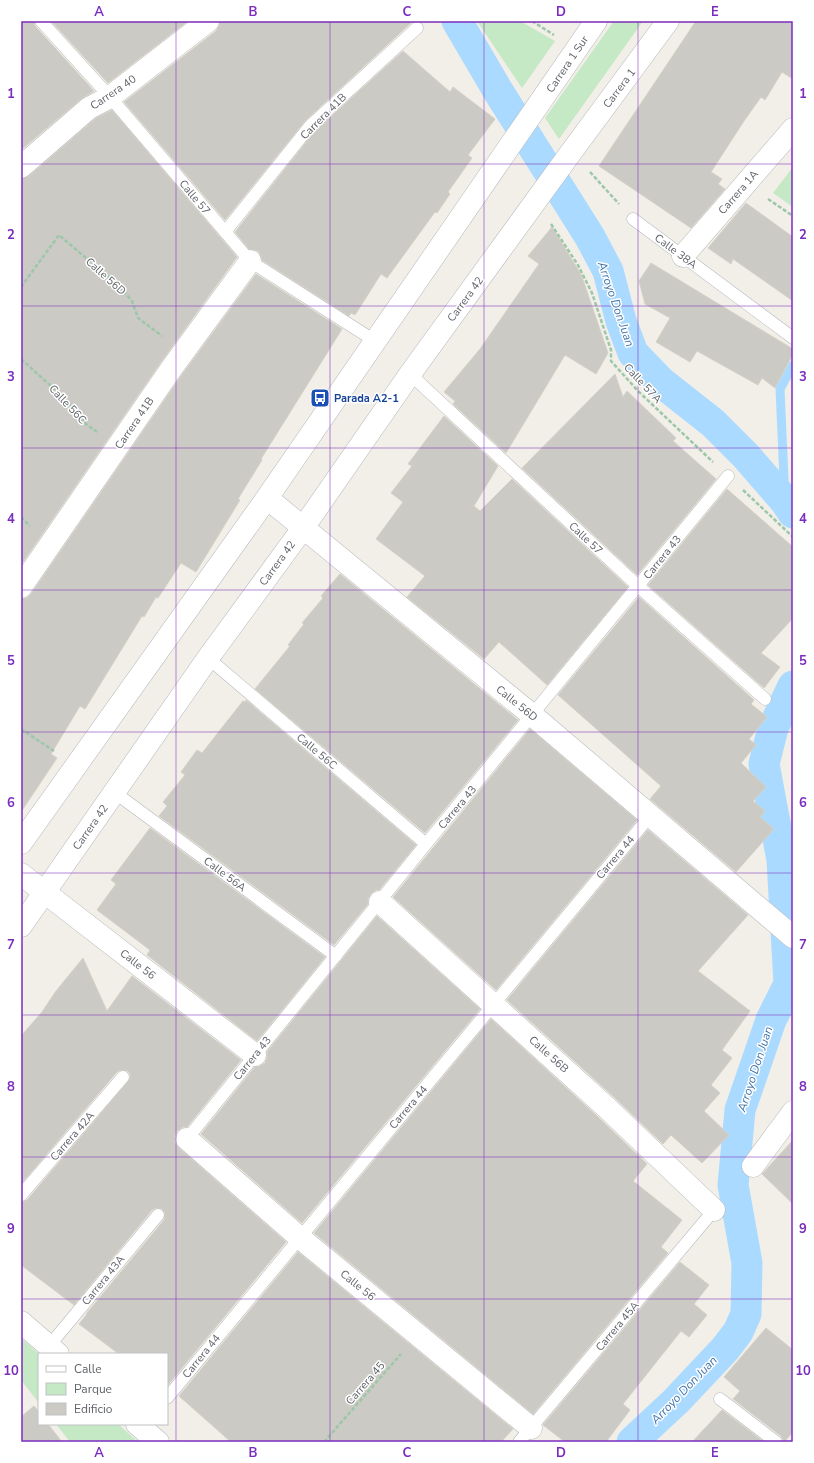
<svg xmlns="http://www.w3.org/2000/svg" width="814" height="1463" font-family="'Nunito Sans',sans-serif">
<rect width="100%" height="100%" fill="#f1efe8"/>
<path fill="#c5e8c5" d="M477,21H520L555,41L522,88Z
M614,21H643L559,139L545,118Z
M793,167V207L773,193Z
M21,1338L39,1354V1403L21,1380Z
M56,1424H118L138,1442H70Z"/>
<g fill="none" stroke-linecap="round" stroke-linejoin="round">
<path stroke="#aadaff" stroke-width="9" d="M785,501L780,389L793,365"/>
<path stroke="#aadaff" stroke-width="31" d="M457,21L498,91L590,237L608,271L621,321L633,353L661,382L713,423L746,456L785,501L793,513
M632,1442L676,1401L725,1349L738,1332L746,1314L747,1263L733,1185L740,1110L771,1020L789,984L782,860L764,764L773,728L793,686"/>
</g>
<path fill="#cccac5" stroke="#d6d1c6" d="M21,21H34L35,26L94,91L81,99L21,150Z
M51,21H188L108,83Z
M220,21H413L305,121L225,220L124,102L216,31L219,26Z
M696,21H793V79L782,72L765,100L761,97L744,121L711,172L722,179L718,184L725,189L691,228L599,166Z
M403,51L450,92L453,87L495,119L468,155L472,158L448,192L450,194L437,213L435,212L387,278L381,274L355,315L351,313L349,316L262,260L261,256L258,251L249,249L235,232L315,131Z
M112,110L237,257L161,362L21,565V179L29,176L96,118Z
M746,203L793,237V301L733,259L731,264L708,248Z
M552,227L581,274L608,353L596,374L565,355L506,453L453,404L455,401L444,392L480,349L539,264L528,256Z
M651,263L793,349V354L775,388L762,378L758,385L697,351L690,362L656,342L670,318L645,304L639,281Z
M256,274L342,329L261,459L262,460L238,499L240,500L196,572L181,563L158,598L156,597L144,617L142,616L85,709L80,706L51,754L57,758L21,812V599L27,598L31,594L181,376Z
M615,374L623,397L627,391L676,438L673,441L716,479L637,575L522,468Z
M444,416L498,466L474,506L480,511L512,479L628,587L547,685L499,642L484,659L407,597L425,576L376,539L403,502L391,493L412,466L408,464Z
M727,489L793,547V618L761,653L780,667L764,688L648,585Z
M340,574L518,720L425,833L255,689L290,646L288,645L304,624L302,623L323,598L321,596Z
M639,597L754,700L751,704L767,717L749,739L756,745L741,763L766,787L753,801L765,811L760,817L774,829L736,872L650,799L661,786L558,695Z
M246,700L416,845L379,890H376L371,894L368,899V904L334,945L159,816L167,806L163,802L185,775L181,772L197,750L202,753L243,701L245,702Z
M530,729L637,820L496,990L393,897Z
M150,828L325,957L257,1041L147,955L150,950L97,910L116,884L111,880Z
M648,830L748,915L698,971L750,1011L722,1050L732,1058L711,1085L720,1093L704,1111L729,1135L702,1163L671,1135L663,1144L615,1098L507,1000Z
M377,916L480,1009L302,1223L201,1134L255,1067L260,1066L265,1063L267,1057V1052Z
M83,958L107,1011L132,976L241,1060L187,1127H183L177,1131L175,1136V1143L179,1148L286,1242L167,1386V1354H119L79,1324L87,1314H86L164,1220L165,1213L162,1209L156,1208L152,1210L74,1305L21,1265V1202L27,1200L130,1079V1074L128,1071L121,1070L117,1072L21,1184V1036L42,1012L56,991Z
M491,1019L597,1116L647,1164L633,1181L682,1220L661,1247L668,1253L533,1414L314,1233Z
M793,1140V1204L762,1174Z
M298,1252L513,1429L501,1442H231L179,1396Z
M680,1262L709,1285L694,1304L707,1315L689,1337L681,1331L623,1404L630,1410L606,1442H565L543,1425Z
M766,1328L793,1350V1432L784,1442L781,1436L733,1399L740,1391L724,1377Z
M34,1406L39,1412V1424H48L62,1442H21V1417Z
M722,1410L764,1442H692Z"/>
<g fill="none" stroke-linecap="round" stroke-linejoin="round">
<g stroke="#b5b8bc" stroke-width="13">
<path id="service" d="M41,21L110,97L250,261L375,341
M633,219L793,338
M225,232L310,126L417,28
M410,374L638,586L765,699
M208,658L426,844
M114,792L336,956
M187,1139L426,844L728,476
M21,1195L123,1077
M49,1346L158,1215
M167,1398L650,816
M720,1399L776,1442
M519,1442L714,1210"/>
</g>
<g stroke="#b5b8bc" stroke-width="23">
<path id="minor" d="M21,167L89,108L110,97L208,21
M683,256L793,129
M267,498L532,715L793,937
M21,587L171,369L250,261
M21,874L255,1055
M380,902L606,1107L714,1210
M187,1139L299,1237L531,1428
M753,1166L793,1112"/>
</g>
<g stroke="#b5b8bc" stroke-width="23">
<path id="tertiary" d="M21,843L267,498L596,21
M21,926L208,658L303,528L410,374L572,151L668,21
M21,1322L58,1354
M137,1424L158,1442"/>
</g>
<path stroke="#9cc7a9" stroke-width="2.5" stroke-dasharray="4 2" stroke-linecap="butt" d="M532,21L554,35
M590,172L619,204
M768,199L793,216
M551,224L578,265L592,293L611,350V361L638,391L713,462
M21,287L59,235L120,287L132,301L138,318L162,336
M21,359L61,395L86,424L97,432
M743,490L793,537
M21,517L30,526
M21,729L54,751
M324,1442L401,1354"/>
<use href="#service" stroke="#fff" stroke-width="12"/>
<use href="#minor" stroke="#fff" stroke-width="22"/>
<use href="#tertiary" stroke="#fff" stroke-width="22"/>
</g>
<path fill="none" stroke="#7b2cbf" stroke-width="1" stroke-opacity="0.55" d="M176,21V1442M330,21V1442M484,21V1442M638,21V1442M21,164H793M21,306H793M21,448H793M21,590H793M21,732H793M21,873H793M21,1015H793M21,1157H793M21,1299H793"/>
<defs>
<g id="bus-square" transform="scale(1)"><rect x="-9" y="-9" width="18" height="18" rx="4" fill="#1a4fb4" stroke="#fff"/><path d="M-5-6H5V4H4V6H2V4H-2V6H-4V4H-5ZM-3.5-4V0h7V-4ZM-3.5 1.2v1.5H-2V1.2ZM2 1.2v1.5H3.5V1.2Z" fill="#fff"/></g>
</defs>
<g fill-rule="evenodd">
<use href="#bus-square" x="320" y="398"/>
</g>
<g text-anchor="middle" stroke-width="3" stroke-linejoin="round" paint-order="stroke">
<g font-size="11" fill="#5f6368" stroke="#fff">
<text transform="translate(567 64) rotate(-56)" y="4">Carrera 1 Sur</text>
<text transform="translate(619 88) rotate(-53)" y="4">Carrera 1</text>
<text transform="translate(113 92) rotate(-34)" y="4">Carrera 40</text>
<text transform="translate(323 116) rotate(-45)" y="4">Carrera 41B</text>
<text transform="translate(738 192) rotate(-49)" y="4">Carrera 1A</text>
<text transform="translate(195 197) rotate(50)" y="4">Calle 57</text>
<text transform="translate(676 251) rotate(37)" y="4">Calle 38A</text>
<text transform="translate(106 276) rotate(42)" y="4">Calle 56D</text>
<text transform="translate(465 299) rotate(-54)" y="4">Carrera 42</text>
<text transform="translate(643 383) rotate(47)" y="4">Calle 57A</text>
<text transform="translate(68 404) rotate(47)" y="4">Calle 56C</text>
<text transform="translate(134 423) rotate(-56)" y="4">Carrera 41B</text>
<text transform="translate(586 538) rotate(43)" y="4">Calle 57</text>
<text transform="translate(662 557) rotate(-51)" y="4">Carrera 43</text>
<text transform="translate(277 563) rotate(-54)" y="4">Carrera 42</text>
<text transform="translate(517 703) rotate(39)" y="4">Calle 56D</text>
<text transform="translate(317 751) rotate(40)" y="4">Calle 56C</text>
<text transform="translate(457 807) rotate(-50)" y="4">Carrera 43</text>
<text transform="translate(90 827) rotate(-55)" y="4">Carrera 42</text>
<text transform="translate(615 857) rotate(-50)" y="4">Carrera 44</text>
<text transform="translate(225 874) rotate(37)" y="4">Calle 56A</text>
<text transform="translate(138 964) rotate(38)" y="4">Calle 56</text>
<text transform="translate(549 1054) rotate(42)" y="4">Calle 56B</text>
<text transform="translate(252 1058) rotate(-51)" y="4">Carrera 43</text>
<text transform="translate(408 1107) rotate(-50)" y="4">Carrera 44</text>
<text transform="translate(72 1136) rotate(-49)" y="4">Carrera 42A</text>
<text transform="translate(103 1280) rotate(-51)" y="4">Carrera 43A</text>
<text transform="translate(358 1285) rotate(39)" y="4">Calle 56</text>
<text transform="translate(617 1326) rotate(-50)" y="4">Carrera 45A</text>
<text transform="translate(201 1356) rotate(-51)" y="4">Carrera 44</text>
<text transform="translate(365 1383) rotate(-49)" y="4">Carrera 45</text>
</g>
<g font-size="11" font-weight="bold" fill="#164399" stroke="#fff" text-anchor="start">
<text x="334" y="402">Parada A2-1</text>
</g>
<g font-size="12" font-style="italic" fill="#4174aa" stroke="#fff">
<text transform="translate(616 304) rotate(71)" y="4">Arroyo Don Juan</text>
<text transform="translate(755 1069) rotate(-72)" y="4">Arroyo Don Juan</text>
<text transform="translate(684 1390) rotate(-46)" y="4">Arroyo Don Juan</text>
</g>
</g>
<rect width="814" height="1463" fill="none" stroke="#ffffff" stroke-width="44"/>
<rect x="38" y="1353" width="130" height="72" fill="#ffffff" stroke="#bfc1c3"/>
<rect x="46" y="1366" width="20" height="6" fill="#ffffff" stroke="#bfc1c3"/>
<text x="74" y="1373" font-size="12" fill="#5f6368">Calle</text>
<rect x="46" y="1383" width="20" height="12" fill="#c5e8c5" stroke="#bfc1c3"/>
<text x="74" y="1393" font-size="12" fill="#5f6368">Parque</text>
<rect x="46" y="1403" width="20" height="12" fill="#cccac5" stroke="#bfc1c3"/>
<text x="74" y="1413" font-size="12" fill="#5f6368">Edificio</text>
<rect x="22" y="22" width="770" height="1419" fill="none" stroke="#7b2cbf" stroke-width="1.5"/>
<g font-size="13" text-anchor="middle" font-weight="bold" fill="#7b2cbf">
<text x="99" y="16">A</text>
<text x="253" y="16">B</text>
<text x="407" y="16">C</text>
<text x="561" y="16">D</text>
<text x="715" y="16">E</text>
<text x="11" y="98">1</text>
<text x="803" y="98">1</text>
<text x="11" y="239">2</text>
<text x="803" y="239">2</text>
<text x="11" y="381">3</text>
<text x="803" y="381">3</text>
<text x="11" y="523">4</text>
<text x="803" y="523">4</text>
<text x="11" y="665">5</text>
<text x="803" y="665">5</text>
<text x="11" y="807">6</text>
<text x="803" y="807">6</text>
<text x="11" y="949">7</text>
<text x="803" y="949">7</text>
<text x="11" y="1091">8</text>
<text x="803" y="1091">8</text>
<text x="11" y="1233">9</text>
<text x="803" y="1233">9</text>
<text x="11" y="1375">10</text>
<text x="803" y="1375">10</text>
<text x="99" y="1457">A</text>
<text x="253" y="1457">B</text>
<text x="407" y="1457">C</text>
<text x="561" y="1457">D</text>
<text x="715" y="1457">E</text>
</g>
</svg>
